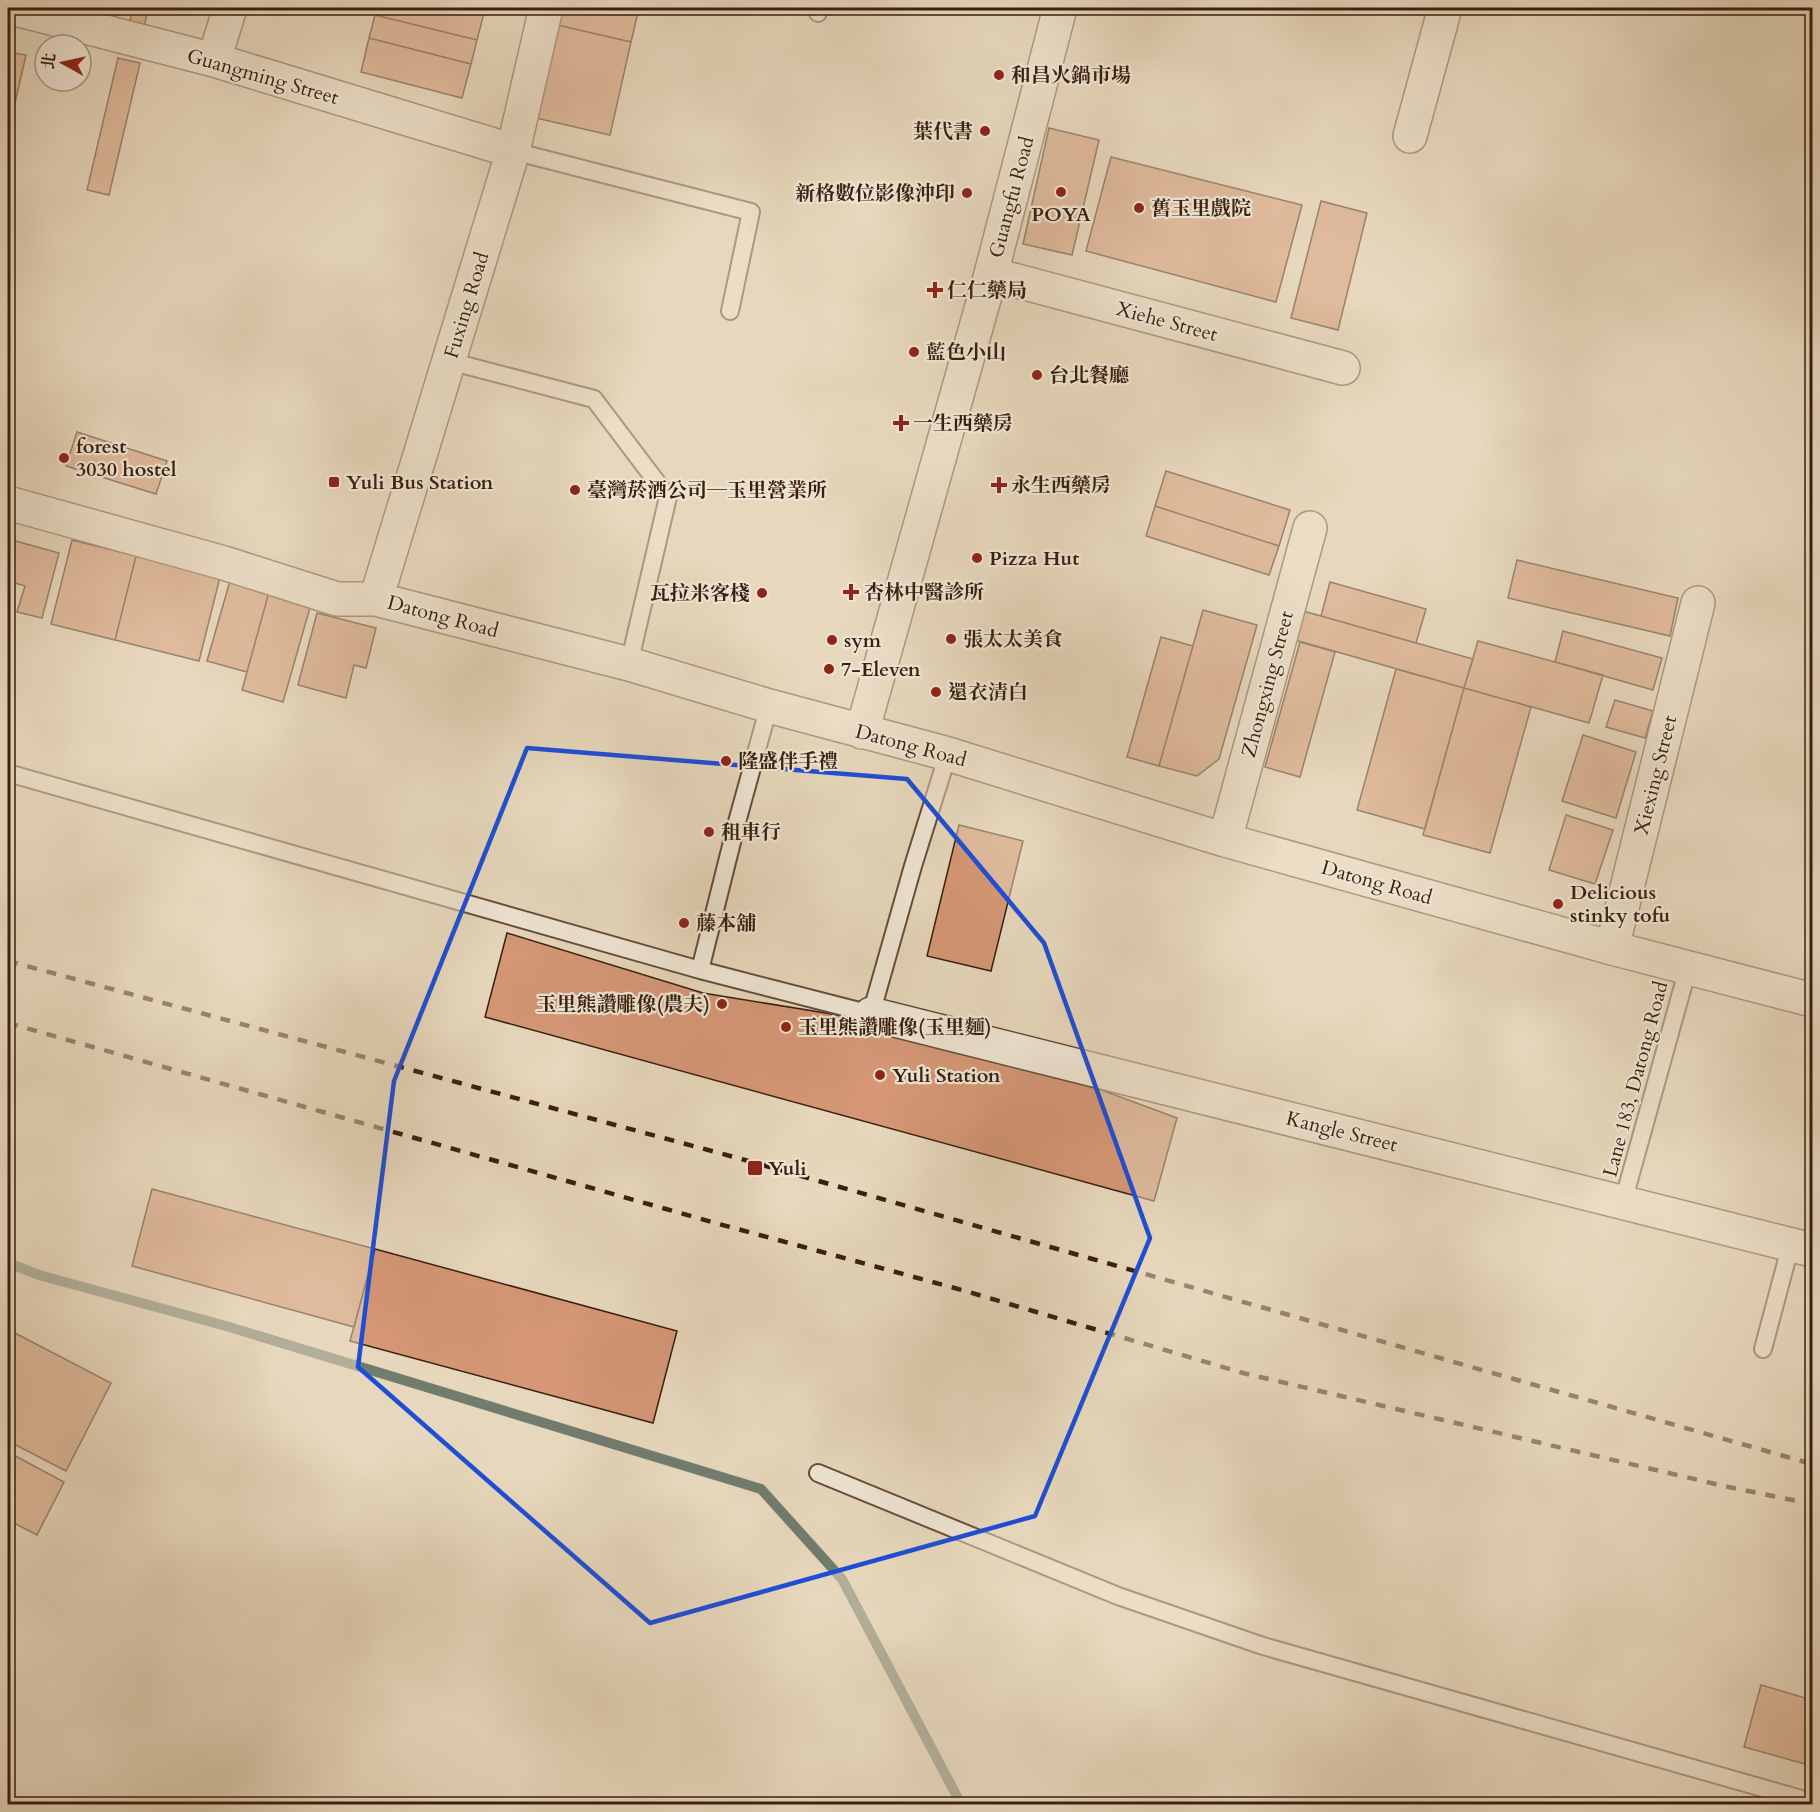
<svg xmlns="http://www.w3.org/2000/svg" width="1820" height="1812" font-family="Cardo,'Noto Serif TC',serif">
<rect width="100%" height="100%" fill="#e7d7bc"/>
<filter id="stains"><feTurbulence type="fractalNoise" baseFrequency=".00333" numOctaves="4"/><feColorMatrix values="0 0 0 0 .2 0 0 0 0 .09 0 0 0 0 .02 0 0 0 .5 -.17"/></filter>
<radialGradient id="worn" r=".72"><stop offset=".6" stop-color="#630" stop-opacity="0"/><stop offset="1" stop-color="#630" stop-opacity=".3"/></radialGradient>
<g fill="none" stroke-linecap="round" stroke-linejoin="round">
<path stroke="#717c6f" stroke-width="10" d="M8,1263L39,1275L226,1326L761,1489L842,1579L961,1804"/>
</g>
<path fill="#d59776" stroke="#381f0f" stroke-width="1.5" d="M133,8H149L142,33L128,28Z
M377,8H461L484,13L477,40L375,15Z
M553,8H639L631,42L549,23Z
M375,15L477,40L471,64L369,38Z
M549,23L631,42L610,135L527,116Z
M369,38L471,64L462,98L361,72Z
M8,52L26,55L8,133Z
M118,58L140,63L109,195L87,190Z
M1049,128L1099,140L1072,255L1023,244Z
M1111,157L1302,205L1276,302L1086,251Z
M1321,201L1367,213L1338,330L1291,318Z
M77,432L167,461L156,494L66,466Z
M1166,471L1290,510L1279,546L1155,506Z
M1155,506L1279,546L1269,575L1146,536Z
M12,540L59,553L42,618L17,612L25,586L8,581V558Z
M72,540L136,556L115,640L51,624Z
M136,556L220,577L199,661L115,640Z
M1517,560L1678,598L1670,636L1508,598Z
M230,581L269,592L247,672L207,661Z
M1330,582L1426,609L1416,643L1321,616Z
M269,592L311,604L283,702L242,690Z
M1296,609L1473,659L1464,688L1288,638Z
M1203,610L1257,625L1219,759L1197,776L1159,766Z
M317,613L376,628L366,668L354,665L346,698L298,685Z
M1563,631L1662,658L1653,690L1555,662Z
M1161,637L1193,646L1159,766L1127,757Z
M1478,641L1603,675L1589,723L1464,688Z
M1300,642L1335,652L1300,777L1265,767Z
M1396,669L1464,688L1425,829L1357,810Z
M1464,688L1531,707L1490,853L1423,835Z
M1615,700L1653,711L1645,738L1606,727Z
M1583,735L1636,752L1616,818L1562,801Z
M1566,815L1613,830L1595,884L1549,870Z
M959,825L1023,841L991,971L927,956Z
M507,933L703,993L948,1033L1177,1118L1154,1201L485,1017Z
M152,1189L375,1249L354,1327L132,1266Z
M375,1249L677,1331L653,1423L350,1341Z
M13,1332L111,1383L66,1471L8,1441V1343Z
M8,1452L64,1482L37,1535L8,1520Z
M1761,1685L1812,1700V1766L1744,1747Z"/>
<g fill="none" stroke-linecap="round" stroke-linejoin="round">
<g stroke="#644d3a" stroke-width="20">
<path id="lane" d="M818,13L819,8
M513,151L751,212L730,311
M449,361L594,399L668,497L629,664
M769,706L737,822L700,970L871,1014L913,866L948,754
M8,773L700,970
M1623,1202L1688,968
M1763,1349L1791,1244
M818,1473L1118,1596L1263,1646L1812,1802"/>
</g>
<g stroke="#644d3a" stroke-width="36">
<path id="street" d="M12,8L214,60L513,151
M214,60L230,8
M1410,136L1445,8
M991,274L1343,368
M8,503L224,563L337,599H376L629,664L769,706L948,754L1225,840L1612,948L1812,1000
M376,599L513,151L546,8
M862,732L991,274L1060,8
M1225,840L1310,528
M1612,948L1698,603
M871,1014L1812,1250"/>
</g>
<use href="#lane" stroke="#efe5d3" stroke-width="16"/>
<use href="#street" stroke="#efe5d3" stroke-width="33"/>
<path stroke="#381f0f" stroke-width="4.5" stroke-dasharray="10 10" stroke-linecap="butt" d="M8,961L745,1160L1812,1464
M8,1023L719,1224L962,1290L1243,1373L1724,1486L1812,1504"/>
</g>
<path d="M0 0H1820V1812H0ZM527,748L907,779L1044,943L1150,1238L1035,1516L650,1623L358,1367L394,1081Z" fill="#e7d7bc" fill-opacity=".55" fill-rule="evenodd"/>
<path fill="none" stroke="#1d4ed8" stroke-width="4.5" stroke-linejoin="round" d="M527,748L907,779L1044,943L1150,1238L1035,1516L650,1623L358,1367L394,1081Z"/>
<g fill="#8f2418" stroke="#efe5d3" stroke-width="2">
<circle cx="999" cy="75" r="6"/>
<circle cx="985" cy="131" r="6"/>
<circle cx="1061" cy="192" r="6"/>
<circle cx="967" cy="193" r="6"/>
<circle cx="1139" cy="208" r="6"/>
<path d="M932 281h6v6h6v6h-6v6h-6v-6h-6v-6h6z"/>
<circle cx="914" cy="352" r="6"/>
<circle cx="1037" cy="375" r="6"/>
<path d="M898 414h6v6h6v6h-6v6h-6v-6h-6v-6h6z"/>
<circle cx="64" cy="458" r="6"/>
<rect x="328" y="476" width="12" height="12" rx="3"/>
<path d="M996 476h6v6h6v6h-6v6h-6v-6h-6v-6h6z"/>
<circle cx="575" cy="490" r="6"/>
<circle cx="977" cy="558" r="6"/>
<path d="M848 583h6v6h6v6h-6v6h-6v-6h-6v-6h6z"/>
<circle cx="762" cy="593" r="6"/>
<circle cx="951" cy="639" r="6"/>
<circle cx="832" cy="640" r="6"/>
<circle cx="829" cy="669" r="6"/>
<circle cx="936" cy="692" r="6"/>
<circle cx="726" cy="761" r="6"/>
<circle cx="709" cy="832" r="6"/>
<circle cx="1558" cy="904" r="6"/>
<circle cx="684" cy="923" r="6"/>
<circle cx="722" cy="1004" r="6"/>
<circle cx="786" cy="1027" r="6"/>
<circle cx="880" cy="1075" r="6"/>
<rect x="747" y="1160" width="16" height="16" rx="3"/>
</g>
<g text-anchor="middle" stroke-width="4.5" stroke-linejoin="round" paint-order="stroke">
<g font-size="20" font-weight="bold" fill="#381f0f" stroke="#efe5d3" text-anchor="start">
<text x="1011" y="82">和昌火鍋市場</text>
<text x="973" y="138" text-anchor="end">葉代書</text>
<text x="955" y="200" text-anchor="end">新格數位影像沖印</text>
<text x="1151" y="215">舊玉里戲院</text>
<text x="1061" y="221" text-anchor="middle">POYA</text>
<text x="947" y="297">仁仁藥局</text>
<text x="926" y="359">藍色小山</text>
<text x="1049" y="382">台北餐廳</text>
<text x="913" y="430">一生西藥房</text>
<text x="76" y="453">forest<tspan x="76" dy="23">3030 hostel</tspan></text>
<text x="346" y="489">Yuli Bus Station</text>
<text x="1011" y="492">永生西藥房</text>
<text x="587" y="497">臺灣菸酒公司─玉里營業所</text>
<text x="989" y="565">Pizza Hut</text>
<text x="864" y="599">杏林中醫診所</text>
<text x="750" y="600" text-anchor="end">瓦拉米客棧</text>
<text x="963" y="646">張太太美食</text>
<text x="844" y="647">sym</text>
<text x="841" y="676">7-Eleven</text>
<text x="948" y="699">還衣清白</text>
<text x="738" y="768">隆盛伴手禮</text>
<text x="721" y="839">租車行</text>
<text x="1570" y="899">Delicious<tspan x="1570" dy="23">stinky tofu</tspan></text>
<text x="696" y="930">藤本舖</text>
<text x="710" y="1011" text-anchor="end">玉里熊讚雕像(農夫)</text>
<text x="798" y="1034">玉里熊讚雕像(玉里麵)</text>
<text x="892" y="1082">Yuli Station</text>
<text x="768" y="1175">Yuli</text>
</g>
<g font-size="20" fill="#381f0f" stroke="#efe5d3">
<text transform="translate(263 76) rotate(16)" y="7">Guangming Street</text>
<text transform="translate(1011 197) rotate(-75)" y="7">Guangfu Road</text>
<text transform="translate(466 305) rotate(-73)" y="7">Fuxing Road</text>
<text transform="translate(1167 321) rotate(15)" y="7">Xiehe Street</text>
<text transform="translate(443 616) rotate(15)" y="7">Datong Road</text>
<text transform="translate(1267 684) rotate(-75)" y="7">Zhongxing Street</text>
<text transform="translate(911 745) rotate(15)" y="7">Datong Road</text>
<text transform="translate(1655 775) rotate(-76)" y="7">Xiexing Street</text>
<text transform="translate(1377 882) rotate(16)" y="7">Datong Road</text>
<text transform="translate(1635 1079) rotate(-75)" y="7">Lane 183, Datong Road</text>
<text transform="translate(1342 1131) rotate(14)" y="7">Kangle Street</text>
</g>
</g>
<rect width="1820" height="1812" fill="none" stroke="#e7d7bc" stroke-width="30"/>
<rect x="9" y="9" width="1802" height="1794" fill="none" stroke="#381f0f" stroke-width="3"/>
<rect x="15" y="15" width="1790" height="1782" fill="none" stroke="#381f0f" stroke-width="1.5"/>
<g transform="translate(63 63) rotate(278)"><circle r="28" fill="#efe5d3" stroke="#a69685" stroke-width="1.5"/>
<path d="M0-4.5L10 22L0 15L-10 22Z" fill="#8f2418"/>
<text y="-9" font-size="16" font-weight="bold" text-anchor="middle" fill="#381f0f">北</text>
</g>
<rect width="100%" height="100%" filter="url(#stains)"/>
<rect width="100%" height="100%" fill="url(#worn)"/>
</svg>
